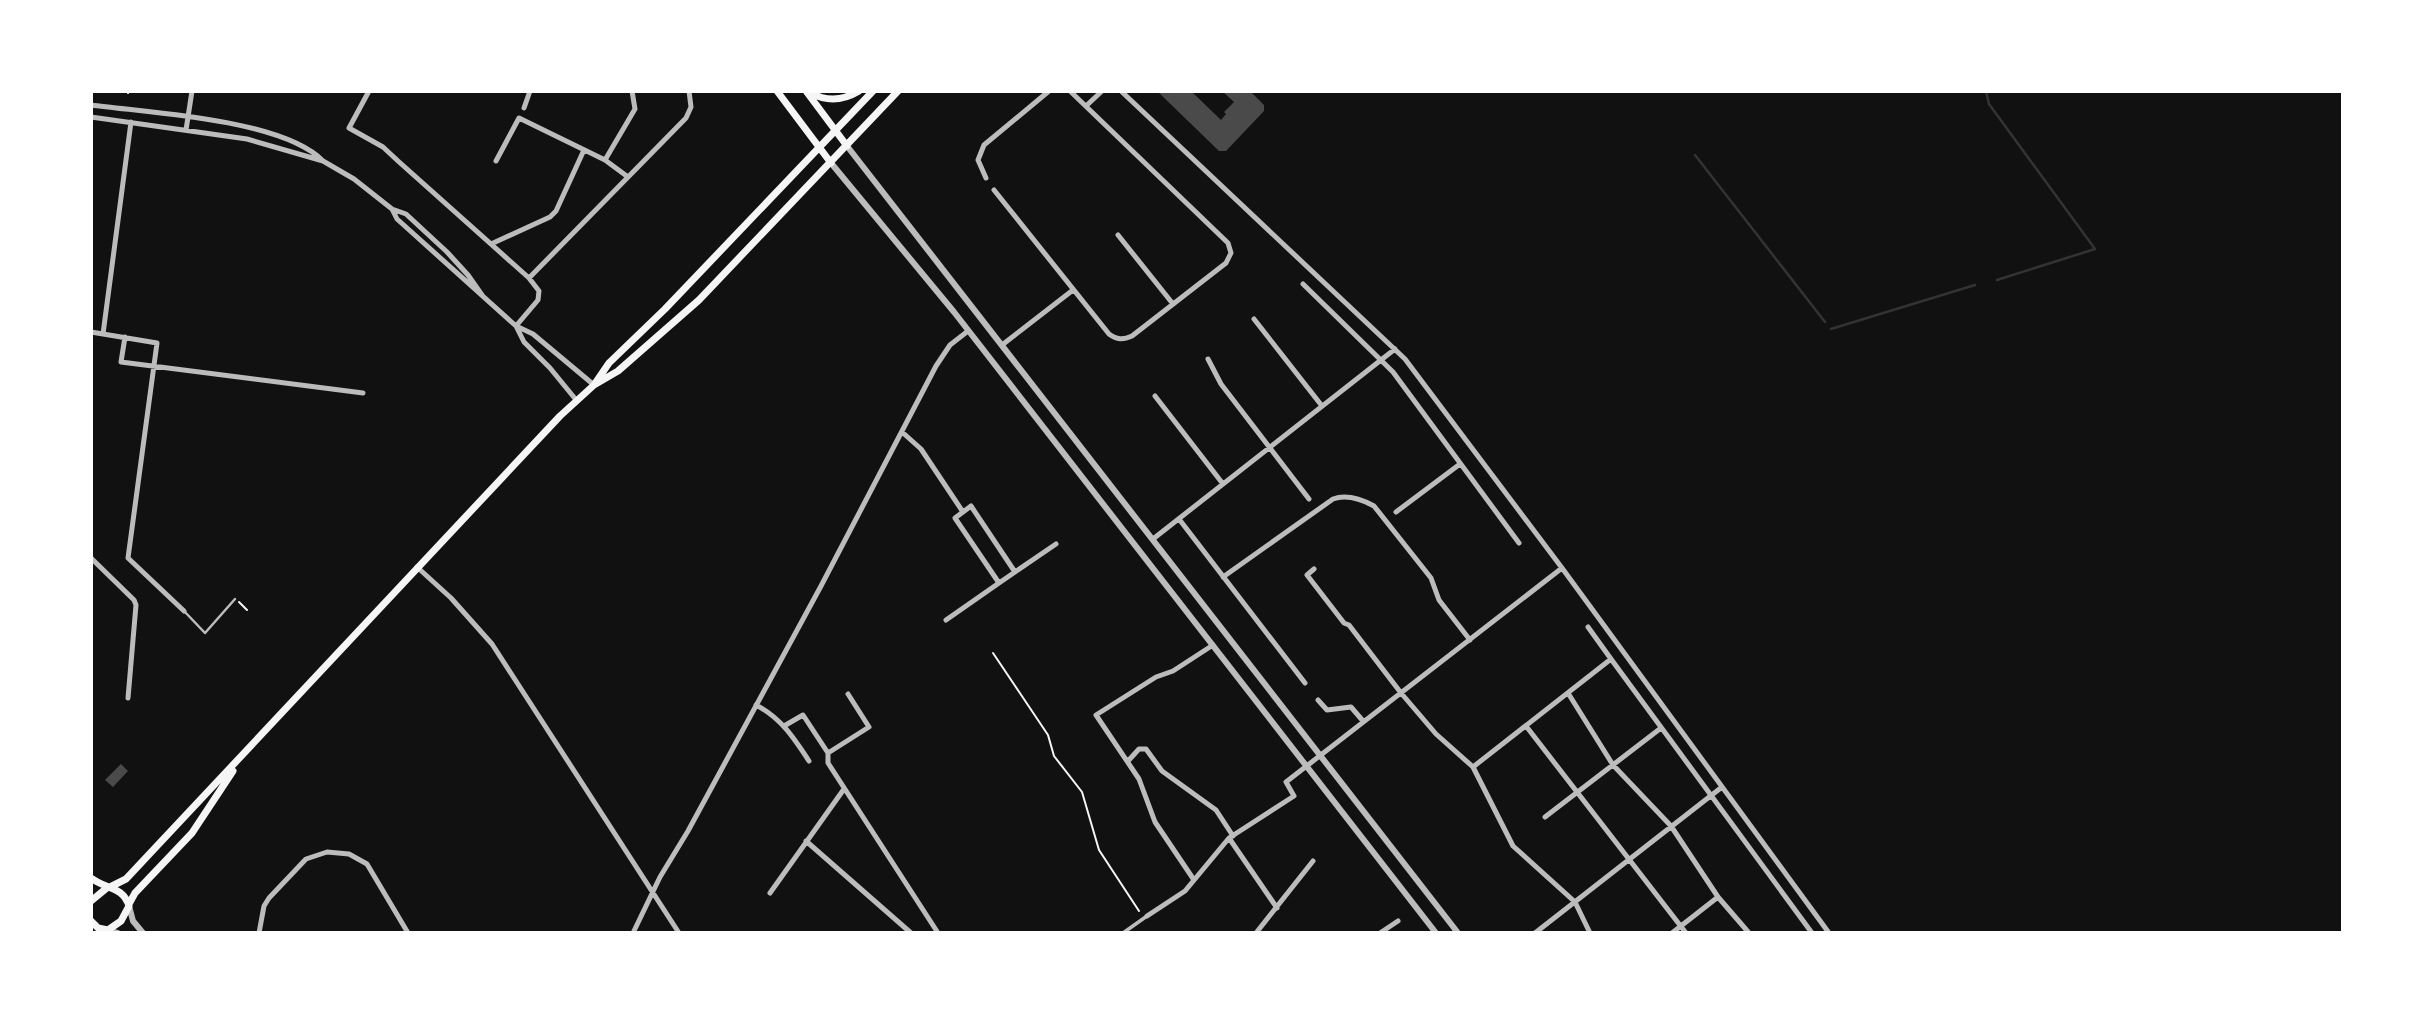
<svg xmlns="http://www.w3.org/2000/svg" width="2434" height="1024" font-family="'PT Serif',serif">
<rect width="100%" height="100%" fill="#111"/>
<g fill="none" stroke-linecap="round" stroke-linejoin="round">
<path stroke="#333" stroke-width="2.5" d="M1986,91L1989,104L2095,249L1997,280
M1695,155L1825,322
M1831,329L1975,285"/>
</g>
<path fill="#4a4a4a" d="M1157,91H1191L1221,120L1226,114L1224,112L1234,102L1222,91H1250L1264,105V111L1226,151H1219Z
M121,764L128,771L113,787L105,780Z"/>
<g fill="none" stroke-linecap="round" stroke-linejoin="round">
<path stroke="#f5f5f5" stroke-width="2" d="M128,93L129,91
M239,602L247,610
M993,653L1048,735L1054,756L1082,792L1099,850L1139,911"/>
<path stroke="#bcbcbc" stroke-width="2.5" d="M184,611L205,633L235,599"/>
<path stroke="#bcbcbc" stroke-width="3.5" d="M1123,933L1147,916"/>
<path stroke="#bcbcbc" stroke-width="5" d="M369,91L349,128L383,147L398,161L529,278L539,291L538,300L516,326
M1121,91L1405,359L1562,568L1829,933
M91,105C149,113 282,119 323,161
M1086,106L1102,91
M524,108L530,91
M91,117L247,139L323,161L354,179L392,209L406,214L447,252L468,275L482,295
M186,130L192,91
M605,160L635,109L632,91
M496,161L519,118L605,160L628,177
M986,178L978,160L984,145L1049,91
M994,190L1109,334C1117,340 1123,340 1132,336L1226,263L1231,253L1228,243L1070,91
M392,209L397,219L516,326L533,334L594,385
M1118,235L1173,304
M491,244L550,217L556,211L584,150
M529,278L686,118L691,107L689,91
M1303,284L1393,372L1519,543
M1254,319L1322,406
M516,326L524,342L550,368L577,401
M91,332L157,343L128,558L184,611
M103,334L131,122
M125,337L121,362L363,393
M1002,345L1073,290
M1208,359L1221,384L1309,499
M1155,396L1223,484
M902,432L921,449L963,512
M971,506L1015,572L999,583L955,518Z
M1396,512L1460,464
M1179,519L1305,683
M1153,539L1395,349
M91,558L134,600L136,605L128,698
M417,567L451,598L492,644L679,933
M1314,569L1307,575L1344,623L1349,625L1401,693L1436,734L1473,767L1513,846L1575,902L1590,933
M1015,572L1056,544
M1223,577L1333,499C1347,494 1361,499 1374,506L1431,578L1439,600L1470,640
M946,620L999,583
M1588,627L1611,659
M1568,693L1613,765L1671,826L1718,897L1749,933
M1318,700L1327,710L1351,707L1363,721
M756,705C781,718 794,738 809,761
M784,726L803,715L828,753V763L938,933
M1526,726L1686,933
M828,753L869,727L848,694
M1128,761L1139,749H1146L1162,771L1216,810L1233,836
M1473,767L1611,659L1812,933
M1545,817L1661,728
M1229,838L1277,908
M806,841L911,933
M1194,880L1155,822L1139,779L1096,715L1156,677L1173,671L1213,645
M770,893L844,789
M1147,916L1185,891L1229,838L1294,796L1286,782L1562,568
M259,933L264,906L269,898L306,859L327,852L349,854L367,864L408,933
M633,933L660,877L688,831L821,586L936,366L950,345L968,331
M1256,933L1313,861
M1380,933L1398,921
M1535,933L1722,787
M1672,933L1718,897"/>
<path stroke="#bcbcbc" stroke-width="6" d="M847,146L1458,933
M831,163L954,312L1436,933
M129,906L133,921L143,933
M108,930L118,933"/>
<path stroke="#f5f5f5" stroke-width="7" d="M777,91L831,163
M806,91L847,146
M811,93C827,102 844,100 859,91
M594,385L609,363L665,309L873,91
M91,878C105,889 123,886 129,906L121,921L108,930L98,928L91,921
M110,887L126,879L560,416L594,385L618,371L699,300L898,91
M91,901L108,887
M129,904L135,893L192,833L233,771"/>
</g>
<rect width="2434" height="1024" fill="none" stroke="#ffffff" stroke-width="186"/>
</svg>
